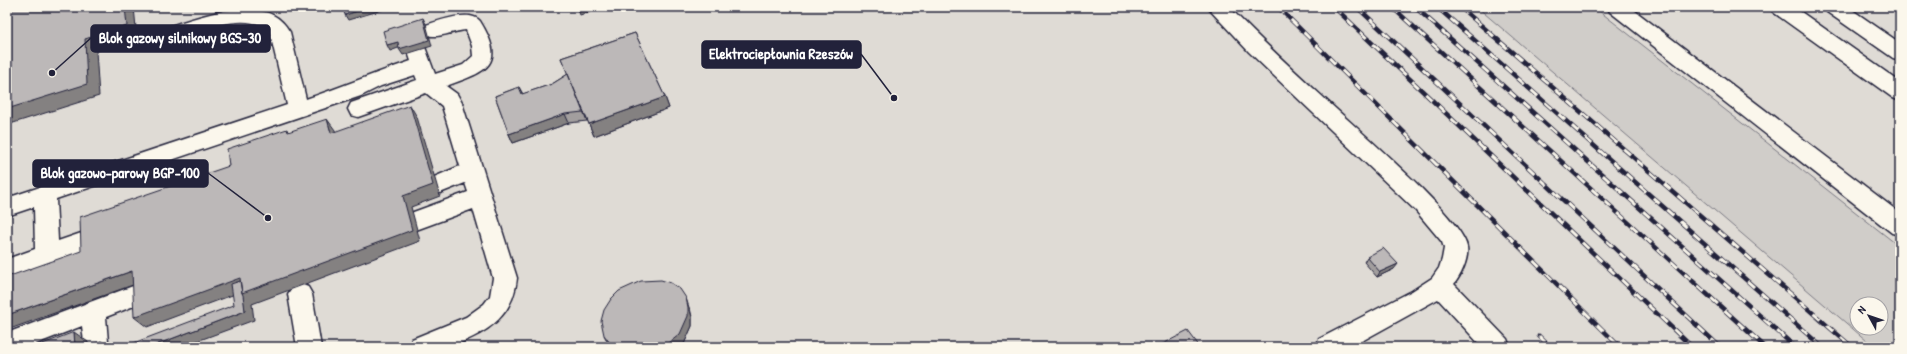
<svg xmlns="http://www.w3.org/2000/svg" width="1907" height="354" font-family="'Patrick Hand',sans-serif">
<rect width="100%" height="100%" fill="#eeeae2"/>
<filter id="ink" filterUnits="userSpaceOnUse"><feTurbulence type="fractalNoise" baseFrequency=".025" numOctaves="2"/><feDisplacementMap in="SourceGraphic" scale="8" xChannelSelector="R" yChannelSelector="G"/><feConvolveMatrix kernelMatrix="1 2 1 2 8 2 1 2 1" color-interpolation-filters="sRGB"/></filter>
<g filter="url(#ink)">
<path fill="#dfdbd5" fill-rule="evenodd" d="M7,7H1900V347H7ZM1857,304H1881V328H1857Z"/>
<path fill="#d0cdc9" stroke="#797882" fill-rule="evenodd" d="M1477,7H1594L1900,247V347H1874ZM1857,304H1881V328H1857Z"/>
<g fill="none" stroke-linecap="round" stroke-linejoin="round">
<g stroke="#22223b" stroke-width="3">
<path id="minor" d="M1207,7H1229C1259,38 1291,68 1323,97C1350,123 1463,218 1467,247C1469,258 1461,276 1454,284L1507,339L1510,347H1482L1438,299L1351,347H1316L1319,339L1412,291L1432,278L1439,268L1442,259L1444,248L1442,242L1416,211L1249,52Z
M1607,7H1630L1900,213V235L1892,233L1610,12Z
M1770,7H1794L1900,82V101L1893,98L1773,12Z
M1824,7H1848L1900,43V60L1893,58L1827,12Z
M248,8C268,12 279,14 290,32L306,99C341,87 375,73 411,61L408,52L411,47L418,45L425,47L435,74L463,65L473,56L472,46L466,30C453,31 438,39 426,35L423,30L426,25C439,21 470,9 480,21C508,66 485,72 446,86L457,94L462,103L517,278C514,309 496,327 469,339C462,342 455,346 449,347C436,348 422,347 409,347L412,339L466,317L484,304L490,296L493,278L473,209L416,230L408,228L405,221L408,214L468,192L465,183L440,193L432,190L429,184L432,178L460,166L442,106L426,93L358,117L351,115L348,109L351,103L417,80L415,75L381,86L361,96L56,199L58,241L90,230L98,233L101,240L98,247L7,279V259L35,249L34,207L7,216V198L287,105L270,33C250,6 188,35 162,43L155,41L152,36L155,31C186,21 215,10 248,8Z
M141,283L149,286L153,293L149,300L106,317L108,342L106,347H86L84,342L82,326L28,347H7V333Z
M300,284L308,287L312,294L321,347H297L288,294L292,287Z"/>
</g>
<use href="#minor" fill="#fbf7ec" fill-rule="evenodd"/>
<g stroke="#22223b" stroke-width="4.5">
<path id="rail" d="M1278,7L1620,347
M1334,7L1692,347
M1357,7L1720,347
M1392,7L1765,347
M1415,7L1795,347
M1437,7L1822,347
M1460,7L1852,347
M1539,336L1550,347"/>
</g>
<use href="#rail" stroke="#fbf7ec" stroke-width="3" stroke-dasharray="9" stroke-linecap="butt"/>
</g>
<path fill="#a29e9e" stroke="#22223b" d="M635,33L665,97L669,108L594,136L578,98L587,121L569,123L513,143L509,134L495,96L519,87L523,94L552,84L568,74L561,58Z
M1367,257L1394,269L1377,277L1364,262Z
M690,308L692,317V326L684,344L681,347H610L604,335Z"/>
<path fill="#848181" stroke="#22223b" d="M125,7H134L137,38L96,51L99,96L7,125V109L85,39Z
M370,7H392L348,20L345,15Z
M585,7H604L580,15L578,9Z
M423,18L426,24L432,46L403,55L399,49Z
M398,42L401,47L390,51L387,45Z
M665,97L669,108L594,136L589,124Z
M410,105L417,117L440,196L411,207L420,241L252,304L254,320L181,347H150L245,311L242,293L243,291L147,327L134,317L403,196Z
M565,114L569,123L513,143L509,134Z
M327,119L335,130L339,144L331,133Z
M1398,264L1394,269L1377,277L1380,272Z
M132,271L144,281L7,330V315Z
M686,298L692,317V326L684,344L681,347H664Z
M74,332L88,342V347H75Z
M101,341L107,345V347H101Z"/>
<path fill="#bcb8b8" stroke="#22223b" d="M7,7H125L127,26L85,39L87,84L7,109Z
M343,7H370L345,15Z
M577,7H585L578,9Z
M423,18L429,40L399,49L398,42L387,45L383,31Z
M635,33L665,97L589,124L561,58Z
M568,74L583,112L565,114L509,134L495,96L519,87L522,94L552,84Z
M410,105L433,185L403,196L412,230L242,293L240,278L134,317L132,271L7,315V277L81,251L80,217L229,166L227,149L287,129L288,132L327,119L331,133Z
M1383,248L1398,264L1380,272L1367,257Z
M661,280L671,283L680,289L686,298L688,307V316L680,334L664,347H613L604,335L601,321L604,310L611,299L619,291L641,281Z
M240,281L242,293L243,295L245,311L150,347H123L234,305L231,284Z
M1188,331L1200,347H1157Z
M74,332L75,347H35Z
M101,341V347H85Z"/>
</g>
<path fill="none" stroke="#22223b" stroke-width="1.5" d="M52 73L91 38M894 98L861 54M268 218L208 173"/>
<g fill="#22223b" stroke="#fbf7ec" stroke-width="1.5">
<circle cx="52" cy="73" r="4"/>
<circle cx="894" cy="98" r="4"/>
<circle cx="268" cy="218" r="4"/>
</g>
<g fill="#22223b" stroke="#22223b" stroke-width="1.5">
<rect x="91" y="25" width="179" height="27" rx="4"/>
<rect x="702" y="41" width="159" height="27" rx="4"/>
<rect x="33" y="160" width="175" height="27" rx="4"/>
</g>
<g font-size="15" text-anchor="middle" font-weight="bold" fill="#fff">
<text x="180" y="43">Blok gazowy silnikowy BGS-30</text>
<text x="781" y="59">Elektrociepłownia Rzeszów</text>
<text x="120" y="178">Blok gazowo-parowy BGP-100</text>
</g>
<rect width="1907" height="354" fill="none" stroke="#fbf7ec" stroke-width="24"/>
<rect x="12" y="12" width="1883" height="330" fill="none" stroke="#22223b" stroke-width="1.5" filter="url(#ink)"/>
<g transform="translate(1869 316) rotate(310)"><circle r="19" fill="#fbf7ec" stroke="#a4a2a5"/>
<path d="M0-3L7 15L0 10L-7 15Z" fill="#22223b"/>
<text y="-6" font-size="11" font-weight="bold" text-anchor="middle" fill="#22223b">N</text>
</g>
</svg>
